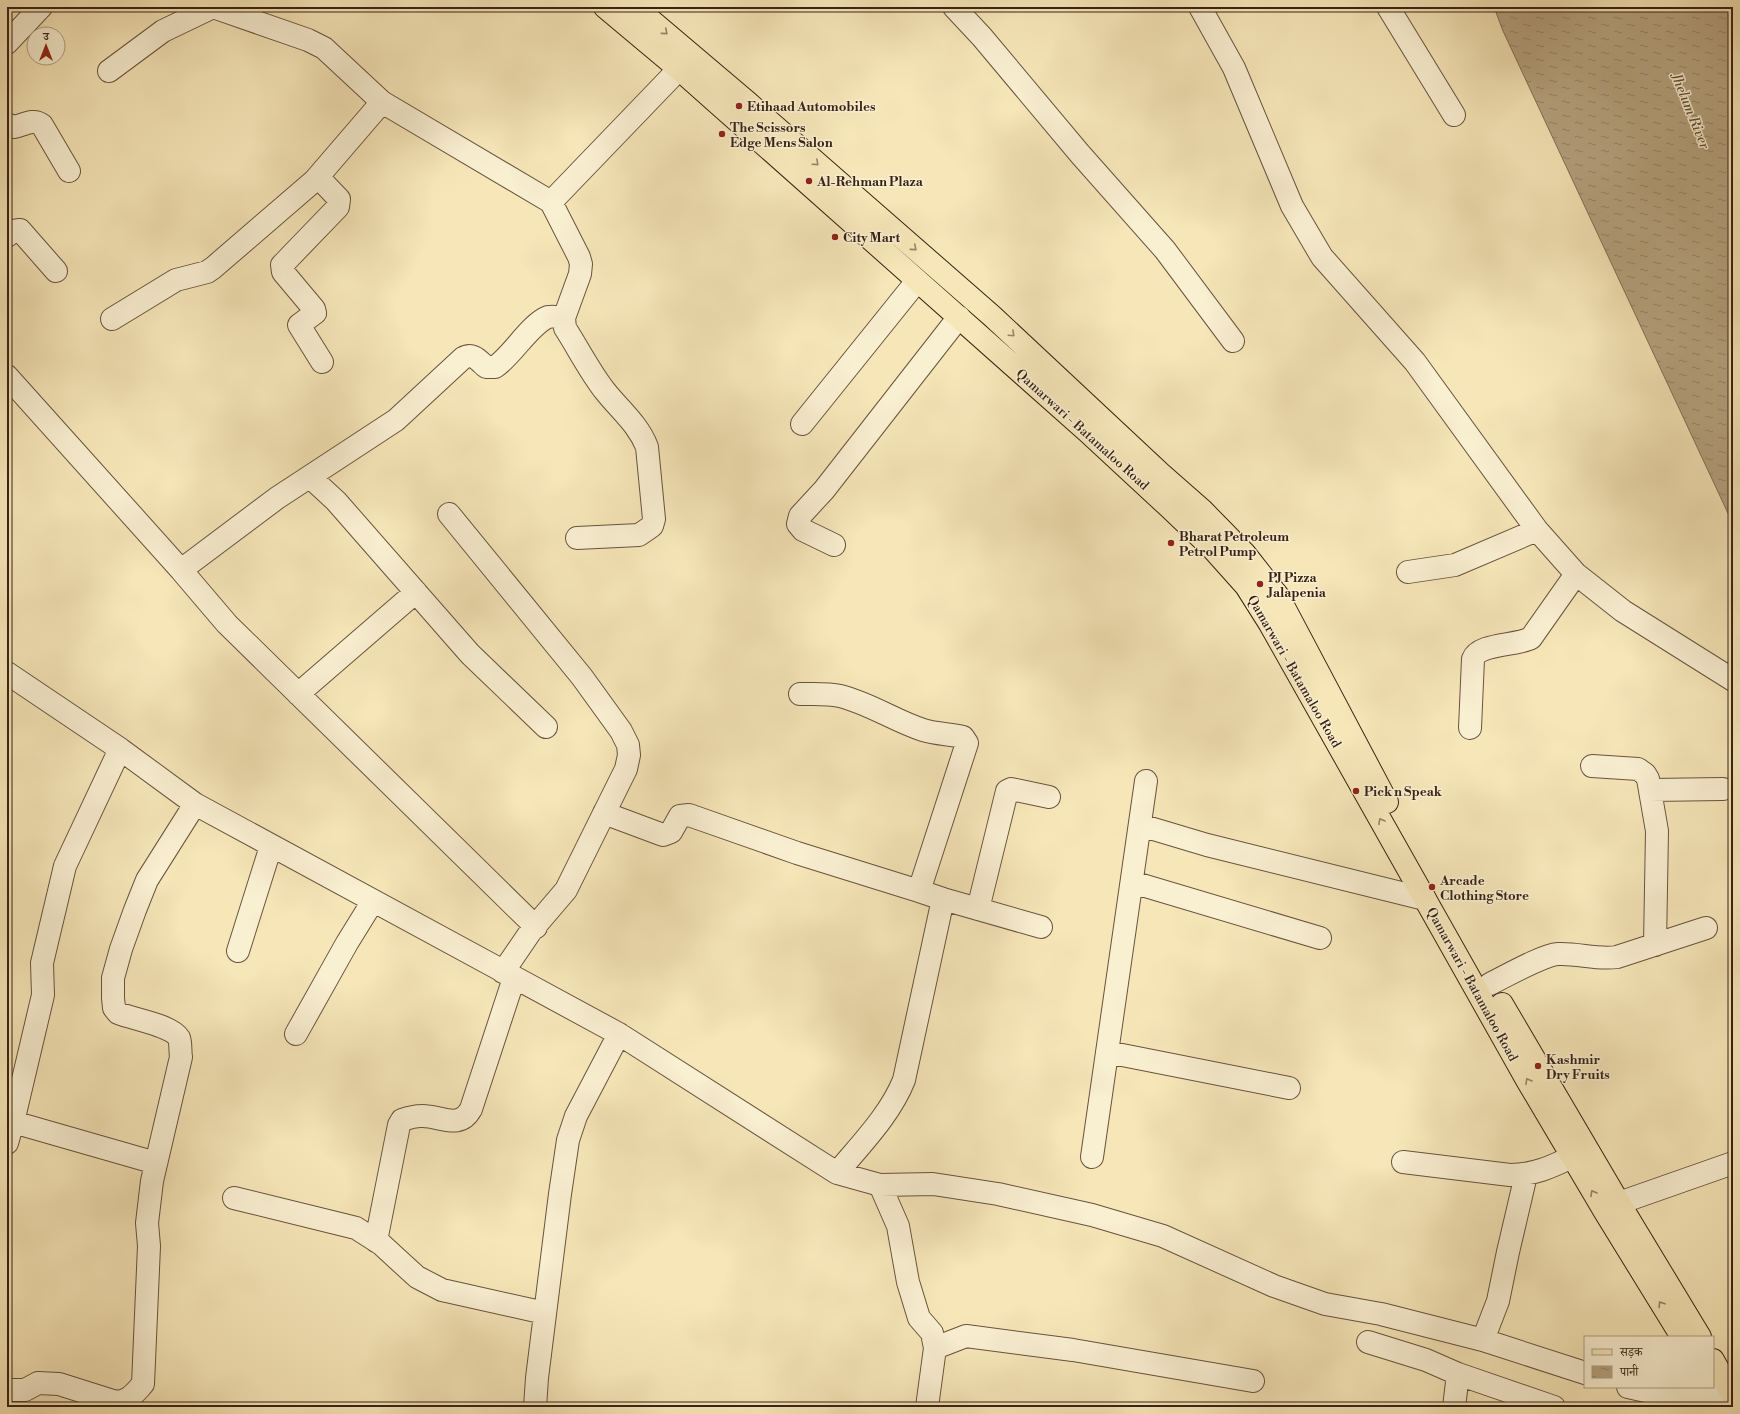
<svg xmlns="http://www.w3.org/2000/svg" width="1740" height="1414" font-family="'Libre Bodoni','Noto Serif Devanagari',serif">
<defs>
<pattern id="water-ripples" width="26" height="14" patternUnits="userSpaceOnUse"><rect width="26" height="14" fill="#b5a380"/><path d="M2 4q2-2 4 0t4 0M15 11q2-2 4 0t4 0" fill="none" stroke="#948468"/></pattern>
</defs>
<rect width="100%" height="100%" fill="#f6e6b8"/>
<filter id="stains"><feTurbulence type="fractalNoise" baseFrequency=".005" numOctaves="4"/><feColorMatrix values="0 0 0 0 .2 0 0 0 0 .09 0 0 0 0 .02 0 0 0 .5 -.17"/></filter>
<radialGradient id="worn" r=".72"><stop offset=".6" stop-color="#630" stop-opacity="0"/><stop offset="1" stop-color="#630" stop-opacity=".3"/></radialGradient>
<path fill="url(#water-ripples)" stroke="#836f55" d="M1494,7H1733V524L1503,31Z"/>
<g fill="none" stroke-linecap="round" stroke-linejoin="round">
<g stroke="#68533d" stroke-width="24">
<path id="minor" d="M213,7L308,40L324,48L382,102L551,202L579,257L581,264L580,274L564,318L565,328C578,348 590,372 605,391C620,410 638,424 647,447L654,519L652,526L639,535L577,538
M954,7L982,37L1080,154L1165,250L1233,341
M1200,7L1234,68L1292,206L1322,257L1415,362L1537,530L1576,574L1623,611L1733,680
M1388,7L1454,115
M7,43L41,7
M109,71L163,31L213,7
M7,124L14,127C24,125 33,118 42,125L69,171
M318,177L339,199L338,207L284,263L282,265L283,272L314,309L315,313L299,325L322,362
M551,202L679,69
M7,236L13,231L20,230L56,271
M112,319L176,280L207,272L213,268L315,180L382,102
M7,376L181,570L227,624L536,927
M802,424L917,281
M310,477L336,501L470,654L546,727
M449,514L582,677L621,731L628,745L629,755L626,769L566,890L531,931L503,972
M834,545L803,530L798,524L800,516L824,490L959,317
M181,570L277,498L396,420L463,358C473,352 479,361 486,367H495C512,356 530,324 548,317C553,316 559,317 564,318
M1408,572L1455,565L1537,530
M7,673L120,749L195,804L619,1034L837,1173L880,1185L898,1226L908,1282L919,1318L932,1333L935,1348L927,1407
M298,694L416,592
M800,694C813,694 827,693 840,696C869,703 895,721 923,730C936,734 950,734 963,737L967,743L919,891L943,899L904,1080C890,1115 861,1144 837,1173
M1470,728L1473,659C1479,643 1517,646 1531,638L1576,574
M1592,766L1638,769L1645,774L1648,779L1657,831L1655,945
M1650,790L1723,789
M604,813L663,835L671,832L680,816L689,815L797,853L919,891
M1140,825L1207,845L1425,899
M1132,882L1320,938
M943,899L1041,927
M978,909L1007,791L1011,789L1049,797
M238,951L271,846
M1490,984C1506,976 1543,955 1558,954C1578,953 1597,960 1617,957L1706,928
M296,1034L347,943L373,901
M1107,1052L1289,1088
M13,1122L43,995L42,963L65,866L120,749
M7,1143L13,1122L156,1163
M1092,1157L1146,781
M1403,1162L1510,1175C1534,1175 1551,1167 1572,1157
M880,1185L933,1184L998,1194L1092,1215L1163,1236L1274,1286L1325,1304L1381,1314L1483,1340L1585,1373
M234,1198L356,1228L381,1244L417,1277L442,1290L545,1313
M1619,1203L1733,1163
M376,1241L399,1125L402,1120C408,1118 415,1116 421,1116C440,1115 459,1131 471,1109L514,978
M1483,1340L1498,1301L1508,1252L1526,1175
M1368,1342L1426,1360L1458,1374L1554,1407
M935,1348L966,1336L1073,1350L1253,1381
M1628,1387L1668,1396H1719
M7,1390H25L38,1383L59,1384L116,1402C129,1401 134,1394 143,1384L149,1246L147,1223L152,1181L181,1057C180,1052 181,1043 179,1038C171,1025 132,1019 118,1013L114,1008L113,998V978L121,949L135,910L147,880L195,804
M535,1407L537,1378L560,1194L568,1140L576,1116L619,1034
M1454,1407L1458,1374"/>
</g>
<g stroke="#382214" stroke-width="24">
<path id="major" d="M605,7L679,69L1088,432L1170,508L1212,548L1246,586L1270,624L1527,1080L1605,1212L1682,1337
M635,7L747,102L992,316L1161,474L1202,510L1245,554L1278,596L1387,802
M1502,1004L1619,1203L1700,1337
M1713,1360L1733,1396"/>
</g>
<use href="#minor" stroke="#f9efd1" stroke-width="22"/>
<use href="#major" stroke="#f6e6b8" stroke-width="22"/>
</g>
<defs><path id="oneway-chevron" d="M-2-3.5L2.5 0L-2 3.5" fill="none" stroke-width="1.6" stroke-linecap="round" stroke-linejoin="round"/></defs>
<g stroke="#978466">
<use href="#oneway-chevron" transform="translate(665 32) rotate(40)"/>
<use href="#oneway-chevron" transform="translate(816 163) rotate(42)"/>
<use href="#oneway-chevron" transform="translate(914 248) rotate(41)"/>
<use href="#oneway-chevron" transform="translate(1012 334) rotate(43)"/>
<use href="#oneway-chevron" transform="translate(1381 821) rotate(-119)"/>
<use href="#oneway-chevron" transform="translate(1528 1081) rotate(-120)"/>
<use href="#oneway-chevron" transform="translate(1593 1193) rotate(-120)"/>
<use href="#oneway-chevron" transform="translate(1661 1304) rotate(-122)"/>
</g>
<g fill="#8f2418" stroke="#f9efd1" stroke-width="1.5">
<circle cx="739" cy="106" r="4"/>
<circle cx="722" cy="134" r="4"/>
<circle cx="809" cy="181" r="4"/>
<circle cx="835" cy="237" r="4"/>
<circle cx="1171" cy="543" r="4"/>
<circle cx="1260" cy="584" r="4"/>
<circle cx="1356" cy="791" r="4"/>
<circle cx="1432" cy="887" r="4"/>
<circle cx="1538" cy="1066" r="4"/>
</g>
<g text-anchor="middle" stroke-width="3" stroke-linejoin="round" paint-order="stroke">
<g font-size="13" font-weight="bold" fill="#382214" stroke="#f9efd1" text-anchor="start">
<text x="747" y="111">Etihaad Automobiles</text>
<text x="730" y="132">The Scissors<tspan x="730" dy="15">Edge Mens Salon</tspan></text>
<text x="817" y="186">Al-Rehman Plaza</text>
<text x="843" y="242">City Mart</text>
<text x="1179" y="541">Bharat Petroleum<tspan x="1179" dy="15">Petrol Pump</tspan></text>
<text x="1268" y="582">PJ Pizza<tspan x="1268" dy="15">Jalapenia</tspan></text>
<text x="1364" y="796">Pick n Speak</text>
<text x="1440" y="885">Arcade<tspan x="1440" dy="15">Clothing Store</tspan></text>
<text x="1546" y="1064">Kashmir<tspan x="1546" dy="15">Dry Fruits</tspan></text>
</g>
<g font-size="13" fill="#382214" stroke="#f9efd1">
<text transform="translate(1083 429) rotate(42)" y="5">Qamarwari - Batamaloo Road</text>
<text transform="translate(1295 671) rotate(60)" y="5">Qamarwari - Batamaloo Road</text>
<text transform="translate(1473 984) rotate(61)" y="5">Qamarwari - Batamaloo Road</text>
</g>
<g font-size="14" font-style="italic" fill="#644f3a" stroke="#f9efd1">
<text transform="translate(1691 111) rotate(68)" y="5">Jhelum River</text>
</g>
</g>
<rect width="1740" height="1414" fill="none" stroke="#f6e6b8" stroke-width="24"/>
<rect x="8" y="8" width="1724" height="1398" fill="none" stroke="#382214" stroke-width="2"/>
<rect x="12" y="12" width="1716" height="1390" fill="none" stroke="#382214"/>
<rect x="1584" y="1336" width="130" height="52" fill="#f9efd1" stroke="#ac9d85"/>
<rect x="1592" y="1349" width="20" height="6" fill="#f6e6b8" stroke="#ac9d85"/>
<text x="1620" y="1356" font-size="12" fill="#382214">सड़क</text>
<rect x="1592" y="1366" width="20" height="12" fill="url(#water-ripples)" stroke="#ac9d85"/>
<text x="1620" y="1376" font-size="12" fill="#382214">पानी</text>
<g transform="translate(46 46)"><circle r="19" fill="#f9efd1" stroke="#ac9d85"/>
<path d="M0-3L7 15L0 10L-7 15Z" fill="#8f2418"/>
<text y="-6" font-size="11" font-weight="bold" text-anchor="middle" fill="#382214">उ</text>
</g>
<rect width="100%" height="100%" filter="url(#stains)"/>
<rect width="100%" height="100%" fill="url(#worn)"/>
</svg>
